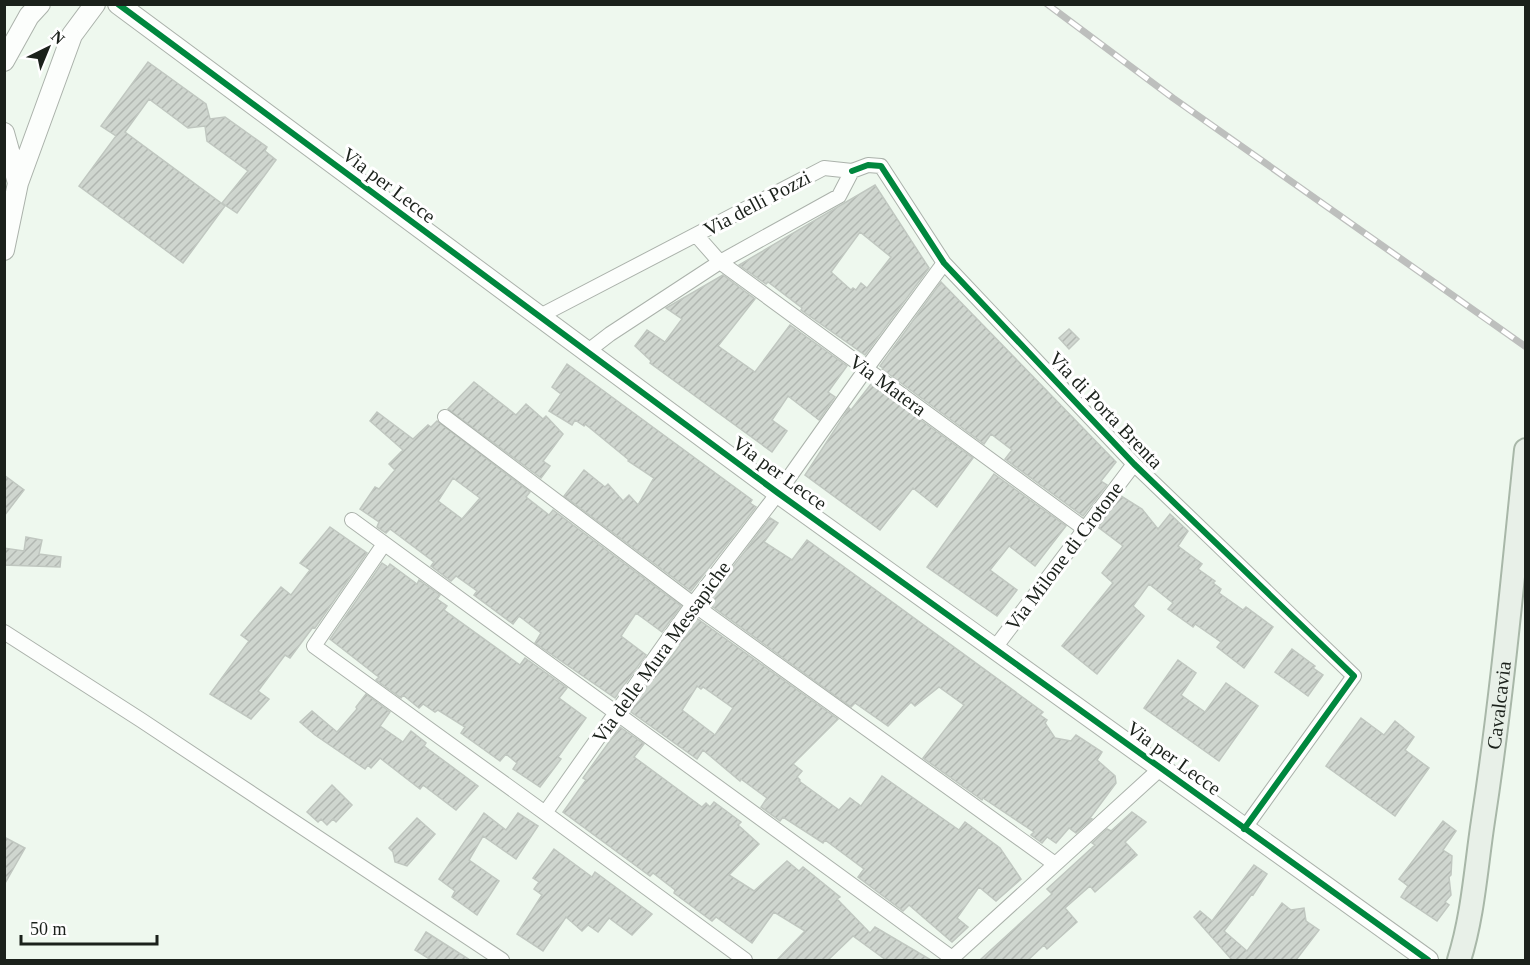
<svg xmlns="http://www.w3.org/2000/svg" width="1530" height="965" font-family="Georgia,serif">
<defs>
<pattern id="building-hatch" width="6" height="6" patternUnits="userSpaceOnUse" patternTransform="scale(1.5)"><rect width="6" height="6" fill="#cfd6cf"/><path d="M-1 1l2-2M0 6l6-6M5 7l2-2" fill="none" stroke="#b1b7b1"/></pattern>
</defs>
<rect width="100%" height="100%" fill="#eef8ee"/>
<path fill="url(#building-hatch)" stroke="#c0c7c0" stroke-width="1.5" fill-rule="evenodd" d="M148,62L206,104L210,119L225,117L267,147L265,151L276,160L237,213L222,203L248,171L207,141L205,126L188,128L149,99L125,132L225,206L183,263L79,186L116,136L101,126Z
M875,185L929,268L865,355L801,310L802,308L768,282L766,284L739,265ZM860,232L891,257L867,288L861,283L856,290L853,288L851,290L831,272Z
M723,275L755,299L718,346L755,372L790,325L847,366L828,392L835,397L819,420L788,396L772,420L787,431L772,452L650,363L651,361L635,346L647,330L665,342L682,319L666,308Z
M941,282L1116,462L1101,481L1107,485L1083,516L1005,459L1012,450L991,434L984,444L882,369L883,368L880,366Z
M1069,329L1079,339L1069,349L1059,338Z
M567,364L752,500L750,503L756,507L691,591L564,496L584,470L605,487L608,484L623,501L629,495L638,505L654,478L628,461L629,460L585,424L584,426L575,420L572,425L549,411L561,394L552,387Z
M474,382L516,415L526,404L543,419L546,416L563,434L543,461L550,466L541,478L448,409Z
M871,384L973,458L937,507L913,488L880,530L805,475L849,408L851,410Z
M377,412L413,439L428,425L431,427L437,421L530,492L526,497L549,515L553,510L681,606L662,632L636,613L621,636L646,655L615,698L535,643L541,633L519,616L513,624L474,595L477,591L456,576L451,581L431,566L434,562L390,529L386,533L377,527L379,522L360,509L375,487L379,489L395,470L389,464L403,450L370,421ZM453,478L480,498L462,519L438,501Z
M994,474L1066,526L1035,566L1009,546L990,570L1017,590L997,616L927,567Z
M4,475L24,490L4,516Z
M1121,496L1142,509L1158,529L1170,514L1188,531L1178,546L1202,564L1198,569L1215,581L1213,583L1221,589L1219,593L1243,610L1246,607L1273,627L1244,668L1217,647L1221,642L1195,624L1193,627L1168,609L1173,603L1149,584L1133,606L1144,616L1097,674L1062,646L1113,583L1102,573L1123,546L1098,527Z
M770,518L778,523L764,542L792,560L807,540L1043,712L1040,715L1047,720L1045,723L1055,738L1071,741L1076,735L1102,752L1097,760L1115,776L1116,783L1090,818L1092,819L1076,833L1069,828L1056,843L1047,837L1042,843L1031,835L1034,832L983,798L982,800L923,758L964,705L939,687L915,706L911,702L888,726L855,703L851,707L706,602Z
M330,527L367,553L315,628L313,627L290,658L285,655L258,691L269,699L251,719L210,694L249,641L241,635L281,587L291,595L310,570L300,563Z
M26,537L42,540L39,554L61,557L60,567L4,565V548L24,551Z
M382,563L388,567L390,564L417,584L419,580L440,595L437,599L447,606L444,610L520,665L525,658L567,688L559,698L586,718L558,757L561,759L540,787L513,769L517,763L506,754L500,761L461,733L465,727L438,710L435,712L423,704L419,708L403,695L401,698L376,680L379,677L376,675L330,639Z
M695,617L838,719L793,764L802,771L797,777L800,780L799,781L839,810L850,798L861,806L882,776L959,830L965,822L1000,848L1021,879L996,901L979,887L957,918L968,927L952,942L909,905L903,911L858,877L864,869L825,840L823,843L783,817L780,821L761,807L767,798L741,779L740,781L703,750L697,759L631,712L632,710L630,709L660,666L663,668L680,645L677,643ZM697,686L701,689L703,687L733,708L715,735L682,710Z
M1292,649L1315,666L1313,668L1323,675L1308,696L1275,672Z
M1178,660L1196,673L1181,695L1205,712L1226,683L1258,706L1219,761L1144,708Z
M366,694L390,712L380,726L403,742L411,731L426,743L424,746L478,786L456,810L423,785L420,789L380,758L371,768L368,765L365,769L315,735L300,722L312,711L337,732L357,709L356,707Z
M1361,718L1384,735L1395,721L1414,737L1405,750L1429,768L1395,816L1326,766Z
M620,727L644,744L634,757L702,807L706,803L710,807L714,802L741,822L738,825L759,844L729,875L754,891L787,861L799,871L803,867L840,897L837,899L870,933L875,927L931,960H886L853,936L828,960H777L805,931L774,912L752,943L716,917L712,921L674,893L675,890L653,873L650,876L563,812L586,780L583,778Z
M332,785L352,805L336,822L333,819L327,825L321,819L318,822L307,812Z
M1132,812L1146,822L1125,842L1137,855L1095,892L1090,886L1065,908L1077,922L1047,949L1044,945L1028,960H980L1052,894L1047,889L1095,845L1092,843L1107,829L1111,831Z
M484,813L506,830L518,813L538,826L516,859L483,836L469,860L499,881L477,915L452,897L455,891L439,879Z
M417,818L435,834L407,866L395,862L393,852L389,848Z
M1443,821L1456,831L1443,850L1452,856L1451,875L1449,877L1451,895L1445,902L1449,905L1437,921L1401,897L1408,886L1399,879Z
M4,837L25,848L4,885Z
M554,849L592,877L595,872L652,914L632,935L609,918L598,932L588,925L582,931L566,917L543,951L517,934L542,895L534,889L539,882L533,878Z
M1254,865L1267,874L1253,895L1252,894L1224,931L1247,951L1282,903L1291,910L1304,908L1306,921L1319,930L1296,960H1232L1194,917L1200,911L1212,921Z
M426,932L470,960H431L415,950Z"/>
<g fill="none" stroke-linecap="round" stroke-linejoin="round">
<g stroke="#abb2ab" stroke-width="16">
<path id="street" d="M852,171L868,165L881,166L944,263L1134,464L1354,676L1244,829
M697,236L720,262L1085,529
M538,317L824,168L852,171L839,196L720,262L610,334L588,351
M445,417L693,604L1055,864
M352,520L952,958
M384,544L314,646L545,813L745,960
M4,632L141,720L502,960
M994,649L1134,464
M545,813L693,604L778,493L866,369L944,263
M950,960L1161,768"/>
</g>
<g stroke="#abb2ab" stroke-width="22">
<path id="secondary" d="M118,4L778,493L1428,960
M4,61L29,16L40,4
M4,133L18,183
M4,250L18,183L72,35L95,4"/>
</g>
<g stroke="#a8b7a8" stroke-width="26">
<g id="primary">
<path id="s1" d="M1459,960C1473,916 1476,867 1483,821C1502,698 1513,574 1526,450"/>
</g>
</g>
<use href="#street" stroke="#fcfefc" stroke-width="14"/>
<use href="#secondary" stroke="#fcfefc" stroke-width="20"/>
<use href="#primary" stroke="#e8f0e8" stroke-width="22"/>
<g stroke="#bdbfbd" stroke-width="7">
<path id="rail" d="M1047,4L1173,98L1526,347"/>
</g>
<use href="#rail" stroke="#fff" stroke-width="4.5" stroke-dasharray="14" stroke-linecap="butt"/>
<g stroke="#fff" stroke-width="10">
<path id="cycleway" d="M118,4L778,493L1428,960
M852,171L868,165L881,166L944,263L1134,464L1354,676L1244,829"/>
</g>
<use href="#cycleway" stroke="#00873e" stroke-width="6"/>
</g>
<g text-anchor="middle" stroke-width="6" stroke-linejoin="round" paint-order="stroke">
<g font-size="20" fill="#1b211b" stroke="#fff">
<text transform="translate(389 185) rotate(37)" y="7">Via per Lecce</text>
<text transform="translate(757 203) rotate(-28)" y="7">Via delli Pozzi</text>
<text transform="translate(888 385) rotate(36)" y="7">Via Matera</text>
<text transform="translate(1106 410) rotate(46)" y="7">Via di Porta Brenta</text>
<text transform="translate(780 473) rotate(36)" y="7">Via per Lecce</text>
<text transform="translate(1064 556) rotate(-53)" y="7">Via Milone di Crotone</text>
<text transform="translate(661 652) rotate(-54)" y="7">Via delle Mura Messapiche</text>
<text dy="7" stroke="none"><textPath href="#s1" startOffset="258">Cavalcavia</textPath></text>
<text transform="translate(1174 758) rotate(36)" y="7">Via per Lecce</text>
</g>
</g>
<rect width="1530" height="965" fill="none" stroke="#1b211b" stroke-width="12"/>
<g transform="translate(48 48) rotate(43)" stroke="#ffffff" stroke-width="4.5" paint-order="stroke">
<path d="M0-4.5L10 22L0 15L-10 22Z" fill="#1b211b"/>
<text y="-9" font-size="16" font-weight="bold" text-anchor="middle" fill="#1b211b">N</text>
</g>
<path d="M21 935v9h136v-9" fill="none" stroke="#1b211b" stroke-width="3"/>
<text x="30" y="935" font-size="18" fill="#1b211b" stroke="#ffffff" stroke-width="4.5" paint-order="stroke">50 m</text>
</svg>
